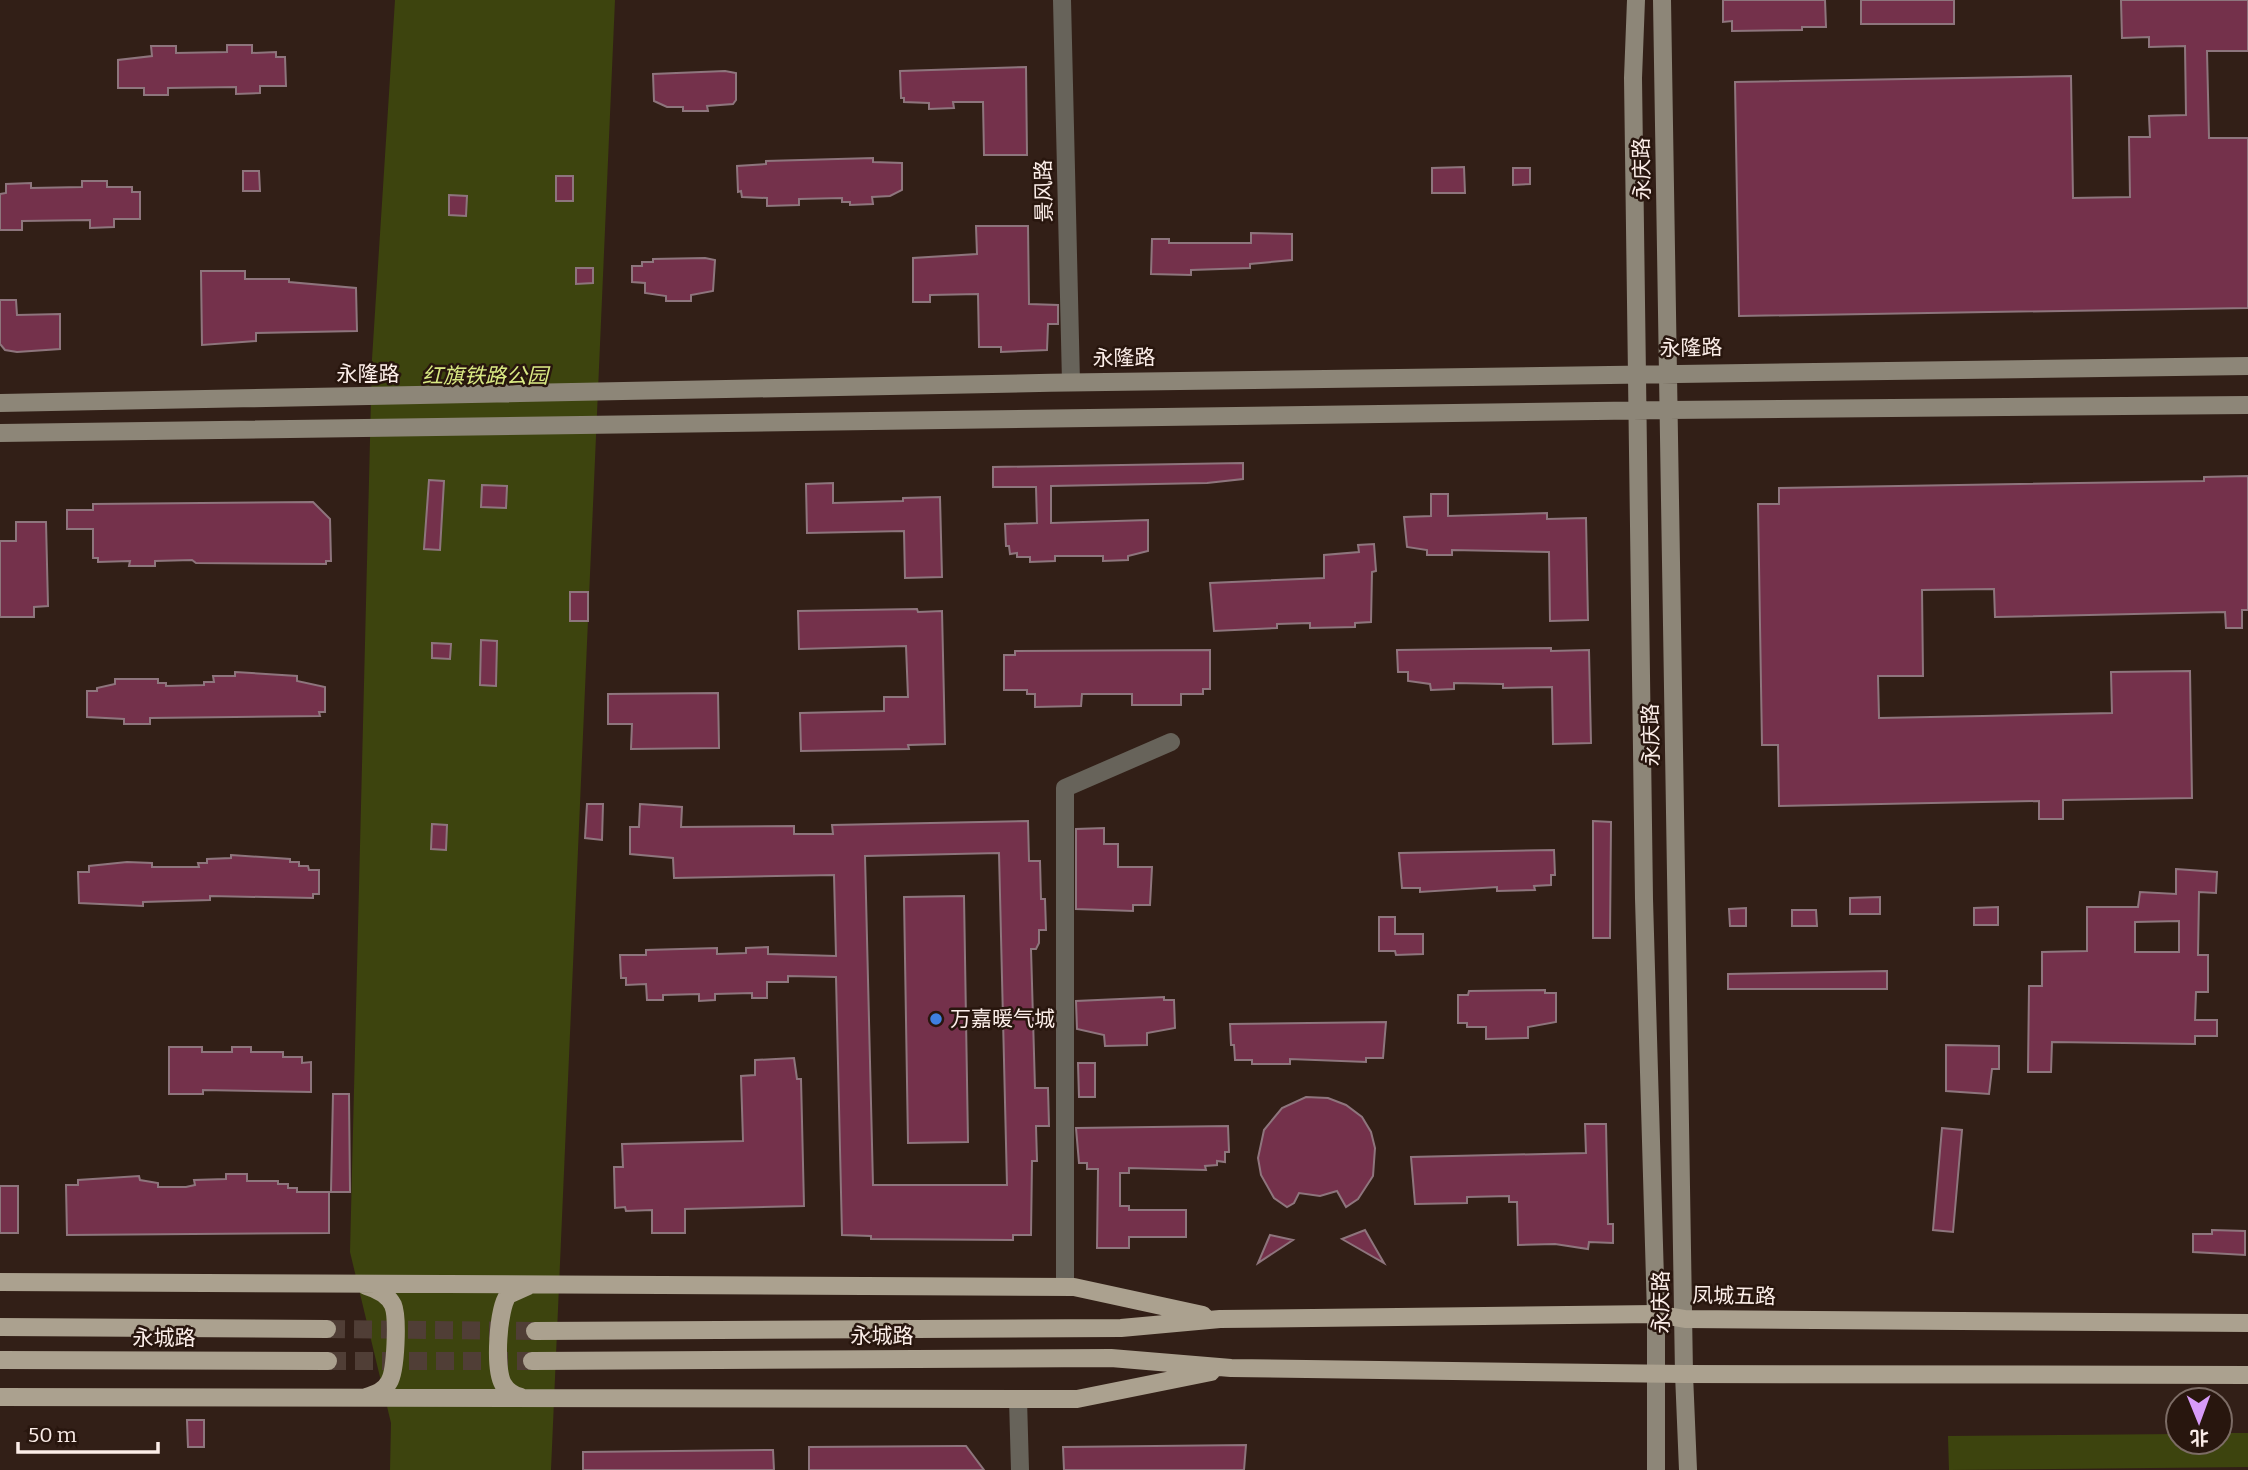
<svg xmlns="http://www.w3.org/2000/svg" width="2248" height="1470" font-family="Bitter,'Noto Sans SC',serif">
<rect width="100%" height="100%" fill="#321f17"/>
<path fill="#3d440e" d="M395,0H615L551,1470H390L391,1423L350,1252L372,359Z
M2220,1433H2248V1467L1949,1470L1948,1436L2178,1434V1442H2220Z"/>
<path fill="#74314b" stroke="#8e757d" stroke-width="2" fill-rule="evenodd" d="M1723,0H1825L1826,27H1802V30L1732,31V21L1723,22Z
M1861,0H1954V24H1861Z
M2121,0H2248V51H2207L2209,138H2248V308L1739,316L1735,82L2071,76L2073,198L2130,197L2129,137H2150L2149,116L2186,115L2185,46L2149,47V37L2122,38Z
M227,45H252V53L276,52V57H285L286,86H260V93L236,94V87L168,88V95H144V88H118V60L152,56L151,46H176V53L227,52Z
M1026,67L1027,155H984L983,102H953L954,108L929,109V103L904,102V98H901L900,71Z
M725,71L736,73V100L733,104L707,106L708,111H683V107H667L654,101L653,74Z
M873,158V162L902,163V190L890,196L872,197L873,204L850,205V202H842V198L799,199V205L767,206V198L742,197L741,191L738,192L737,166L766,164V161Z
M1464,167L1465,193H1432V168Z
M1513,168H1530V184L1513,185Z
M243,171H259L260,191H243Z
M556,176H573V201H556Z
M82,181H107V187H132V192H140V219H114V227L90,228V220L22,221V230H0V194L6,193V184L31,183V188L82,187Z
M449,195L467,196L466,216L449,215Z
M976,226H1028L1029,304L1058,305V324H1048L1047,350L1001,352V347H979L978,294L930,295V302H913V258L977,254Z
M1251,233L1292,234V260L1250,264V268L1191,270V275L1151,274L1152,239H1169V243H1251Z
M705,258L715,260L713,291L691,295V301H666V296L645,293V283L632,282V266H642V262H653V259Z
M576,268H593V283L576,284Z
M201,271H245V279H289V282L356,288L357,331L256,333V341L202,345Z
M0,300H16L17,315L60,314V349L17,352L5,350L0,344Z
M1243,463V479L1207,483L1051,486V523L1148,520V551L1128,556V560L1103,561V556H1055V561L1030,562V557H1017V553L1010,554L1009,546H1006L1005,524L1037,523L1036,487H993V467Z
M2248,476V610H2242V628H2226L2225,612L1995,617L1994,589L1922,590L1923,676H1878L1879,718L1983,716L2112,713L2111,672L2190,671L2192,798L2063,800V819H2039V801L1779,806L1778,745H1762L1758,504H1779V488L2204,481V477Z
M429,480L444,481L440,550L424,549Z
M833,483V503L903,501V498L940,497L942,577L905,578L904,531L807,533L806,484Z
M482,485L507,486L506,508L481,507Z
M1431,494H1448V516L1547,513V519L1586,518L1588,620L1550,621L1549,552L1452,550V555H1427V550L1407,547L1404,517L1431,516Z
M313,502L330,519L331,561H326V564L196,563L192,560L155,561V566H129L130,561L98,562V558H93V529H67V510H93V504Z
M16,522H46L48,606L34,607V617H0V541H16Z
M1374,544L1376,571L1372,572L1371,622L1355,623V627L1310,628V623L1277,624V628L1214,631L1210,583L1324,578V555L1359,552L1358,545Z
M570,592H588V621H570Z
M917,609L918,612L942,611L945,744L908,745L909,749L801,751L800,713L884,711V697H908L906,646L799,649L798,611Z
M481,640L497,641L496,686L480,685Z
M432,643L451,644L450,659L432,658Z
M1551,648V651L1589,650L1591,743L1553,744L1552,687L1503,688V684L1454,683V689L1431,690L1430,684L1408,681V672H1398L1397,650Z
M1210,650V689H1203V694H1181V705H1132V694H1082L1081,706L1035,707V694H1027V690H1004V655H1015V651Z
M235,672L297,676V681L325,687V712H319L320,716L150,718V724H124V719L87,717V691H97V688L115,684V679H158V683H166V686L204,685V682H214L213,676H235Z
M718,693L719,748L631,749L632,724H608V694Z
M587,804H603L602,840L585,838Z
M640,804L682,807L681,827L794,826V834H833L832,825L1028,821L1029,861H1040L1041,899H1045L1046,930H1039V943L1036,949H1031L1035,1088H1048L1049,1126H1036L1037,1161H1032L1031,1235H1013V1240L871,1239V1236L842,1235L836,977L788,976V982H767V998H752V993L715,994V1000L699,1001V994L663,995V1000H647L646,984L626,985V978H621L620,955H646V950L717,948V954L746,953V948L768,947V954L836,956L834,875L674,878L673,858L630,854V827H639ZM999,853L1007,1185H873L865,856Z
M1593,821L1611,822L1610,938H1593Z
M432,824L447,825L446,850L431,849Z
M1104,828V844H1118V867H1152L1150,905H1133V911L1076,909V829Z
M1554,850L1555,875H1551V885L1534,886L1535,890L1497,891V887L1420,892V888H1402L1399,853Z
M231,855L290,859V862H299V866H308L309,870H319V894H313V898L210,896V900L143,902V906L79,903L78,872H89V866L127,862L152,863V867H199L198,863H207V859L231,858Z
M2176,869L2217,872L2216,893L2199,892L2198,955H2208V992H2196L2195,1020H2217V1036H2195V1044L2052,1042L2051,1072H2028L2029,986H2042V952L2087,951V907H2138L2140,892L2176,894ZM2179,921V952H2135V922Z
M964,896L968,1142L908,1143L904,897Z
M1880,897V914H1850V898Z
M1998,907V925H1974V908Z
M1746,908V926H1730L1729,909Z
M1792,910H1816L1817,926H1792Z
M1379,917H1395V934H1423V954L1396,955L1395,951H1379Z
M1887,971V989H1728V974Z
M1545,990V993H1556V1022L1528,1027V1038L1486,1039V1027H1467V1023H1458V995H1468L1469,991Z
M1164,997V1000H1174L1175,1028L1147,1033V1045L1105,1046L1104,1035L1077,1029L1076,1001Z
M1386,1022L1383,1058H1366V1062L1290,1059V1064H1252V1060H1235L1234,1045H1231L1230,1024Z
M1946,1045L1999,1046V1069H1992L1989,1094L1946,1091Z
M169,1047H202V1052H232V1047H251V1052H283V1057H302V1063L311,1062V1092L203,1090V1094H169Z
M794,1058L797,1079H801L804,1206L685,1209V1233H652V1210L626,1211L625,1207L615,1208L614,1167H623L622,1144L743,1141L741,1076L755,1075V1060Z
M1078,1063H1095V1097H1079Z
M333,1094H349L350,1192H331Z
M1306,1097L1328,1098L1346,1105L1362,1117L1371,1132L1375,1148L1373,1176L1358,1199L1346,1207L1337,1191L1320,1196L1299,1193L1294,1203L1287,1207L1274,1198L1261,1175L1258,1158L1264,1130L1282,1108Z
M1585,1124H1606L1608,1224H1613V1243L1589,1242L1588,1249L1555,1244L1518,1245L1517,1202H1509V1196L1467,1197V1203L1415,1204L1411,1157L1586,1153Z
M1228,1126L1229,1152H1225V1162L1217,1161V1165L1205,1166L1206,1170L1129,1168V1173H1120V1206H1129V1210H1186V1237H1129V1248H1097L1098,1169H1087V1163H1079L1076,1128Z
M1942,1128L1962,1130L1953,1232L1933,1230Z
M226,1174H247V1181H278V1184H288V1188H297V1192H329V1233L67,1235L66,1185H78V1180L139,1176L140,1180L158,1183V1187H186L195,1185L194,1180L226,1179Z
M0,1186H18V1233H0Z
M1365,1230L1384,1263L1342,1239Z
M2212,1230L2245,1231V1255L2193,1252V1234H2212Z
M1270,1235L1293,1240L1258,1263Z
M187,1420H204V1447H188Z
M1246,1445L1244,1470H1064L1063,1447Z
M957,1446H966L984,1470H809V1447Z
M773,1450L774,1470H583V1452Z"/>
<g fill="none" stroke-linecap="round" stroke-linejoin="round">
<path stroke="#503e36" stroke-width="18" stroke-dasharray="18 9" stroke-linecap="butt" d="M327,1329L535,1331
M328,1361H532"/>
<path stroke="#67635a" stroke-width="18" d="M1062,0L1071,382
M1065,1282V788L1171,742
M1018,1399L1020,1470"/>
<path stroke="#8d8678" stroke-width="18" d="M1636,0L1633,78L1644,899L1656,1314V1470
M1662,0L1684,1374L1688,1470
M0,403C749,389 1499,372 2248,366
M0,433L1668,410L2248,405"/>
<path stroke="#aba18f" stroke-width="18" d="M0,1282L1074,1287L1203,1315
M366,1286C376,1289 388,1295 393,1305C398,1317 396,1371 389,1382C384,1391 376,1394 366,1397
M0,1327L327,1329
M535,1331L1121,1328L1220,1319L1656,1314L1685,1319L2248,1323
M0,1360L328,1361
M532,1361L1111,1358L1231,1368L1684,1374L2248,1375
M0,1397L1077,1399L1211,1372
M521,1397C513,1395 507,1391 503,1384C494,1368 498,1309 508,1295L528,1286"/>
</g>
<circle fill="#3f7fe0" stroke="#28160e" stroke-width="2.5" cx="936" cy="1019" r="7"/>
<g text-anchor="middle" stroke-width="5" stroke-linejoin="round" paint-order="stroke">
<g font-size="21" fill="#fbede8" stroke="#28160e">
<text transform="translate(1642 169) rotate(-91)" y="7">永庆路</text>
<text transform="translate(1044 191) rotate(-91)" y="7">景风路</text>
<text transform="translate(1691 348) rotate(-1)" y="7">永隆路</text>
<text transform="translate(1124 358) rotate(-1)" y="7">永隆路</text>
<text x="368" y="381">永隆路</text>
<text transform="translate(1651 735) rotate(-91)" y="7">永庆路</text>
<text transform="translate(1734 1296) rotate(1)" y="7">凤城五路</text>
<text transform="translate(1661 1302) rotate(-90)" y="7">永庆路</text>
<text x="882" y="1343">永城路</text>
<text x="164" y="1345">永城路</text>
</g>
<g font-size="21" font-style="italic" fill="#d9e983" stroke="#28160e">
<text x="485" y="383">红旗铁路公园</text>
</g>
<g font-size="21" fill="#fbede8" stroke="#28160e" text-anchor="start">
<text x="950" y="1026">万嘉暖气城</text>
</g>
</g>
<g transform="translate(2199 1421) rotate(179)"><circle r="33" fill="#28160e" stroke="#7c6c65" stroke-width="2"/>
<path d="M0-5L12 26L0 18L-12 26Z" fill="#d79bf9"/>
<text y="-10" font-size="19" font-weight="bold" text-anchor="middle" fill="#fbede8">北</text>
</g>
<path d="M18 1442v10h140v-10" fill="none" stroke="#fbede8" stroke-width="3.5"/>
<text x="28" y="1442" font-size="21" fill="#fbede8" stroke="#28160e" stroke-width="5" paint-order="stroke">50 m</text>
</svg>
